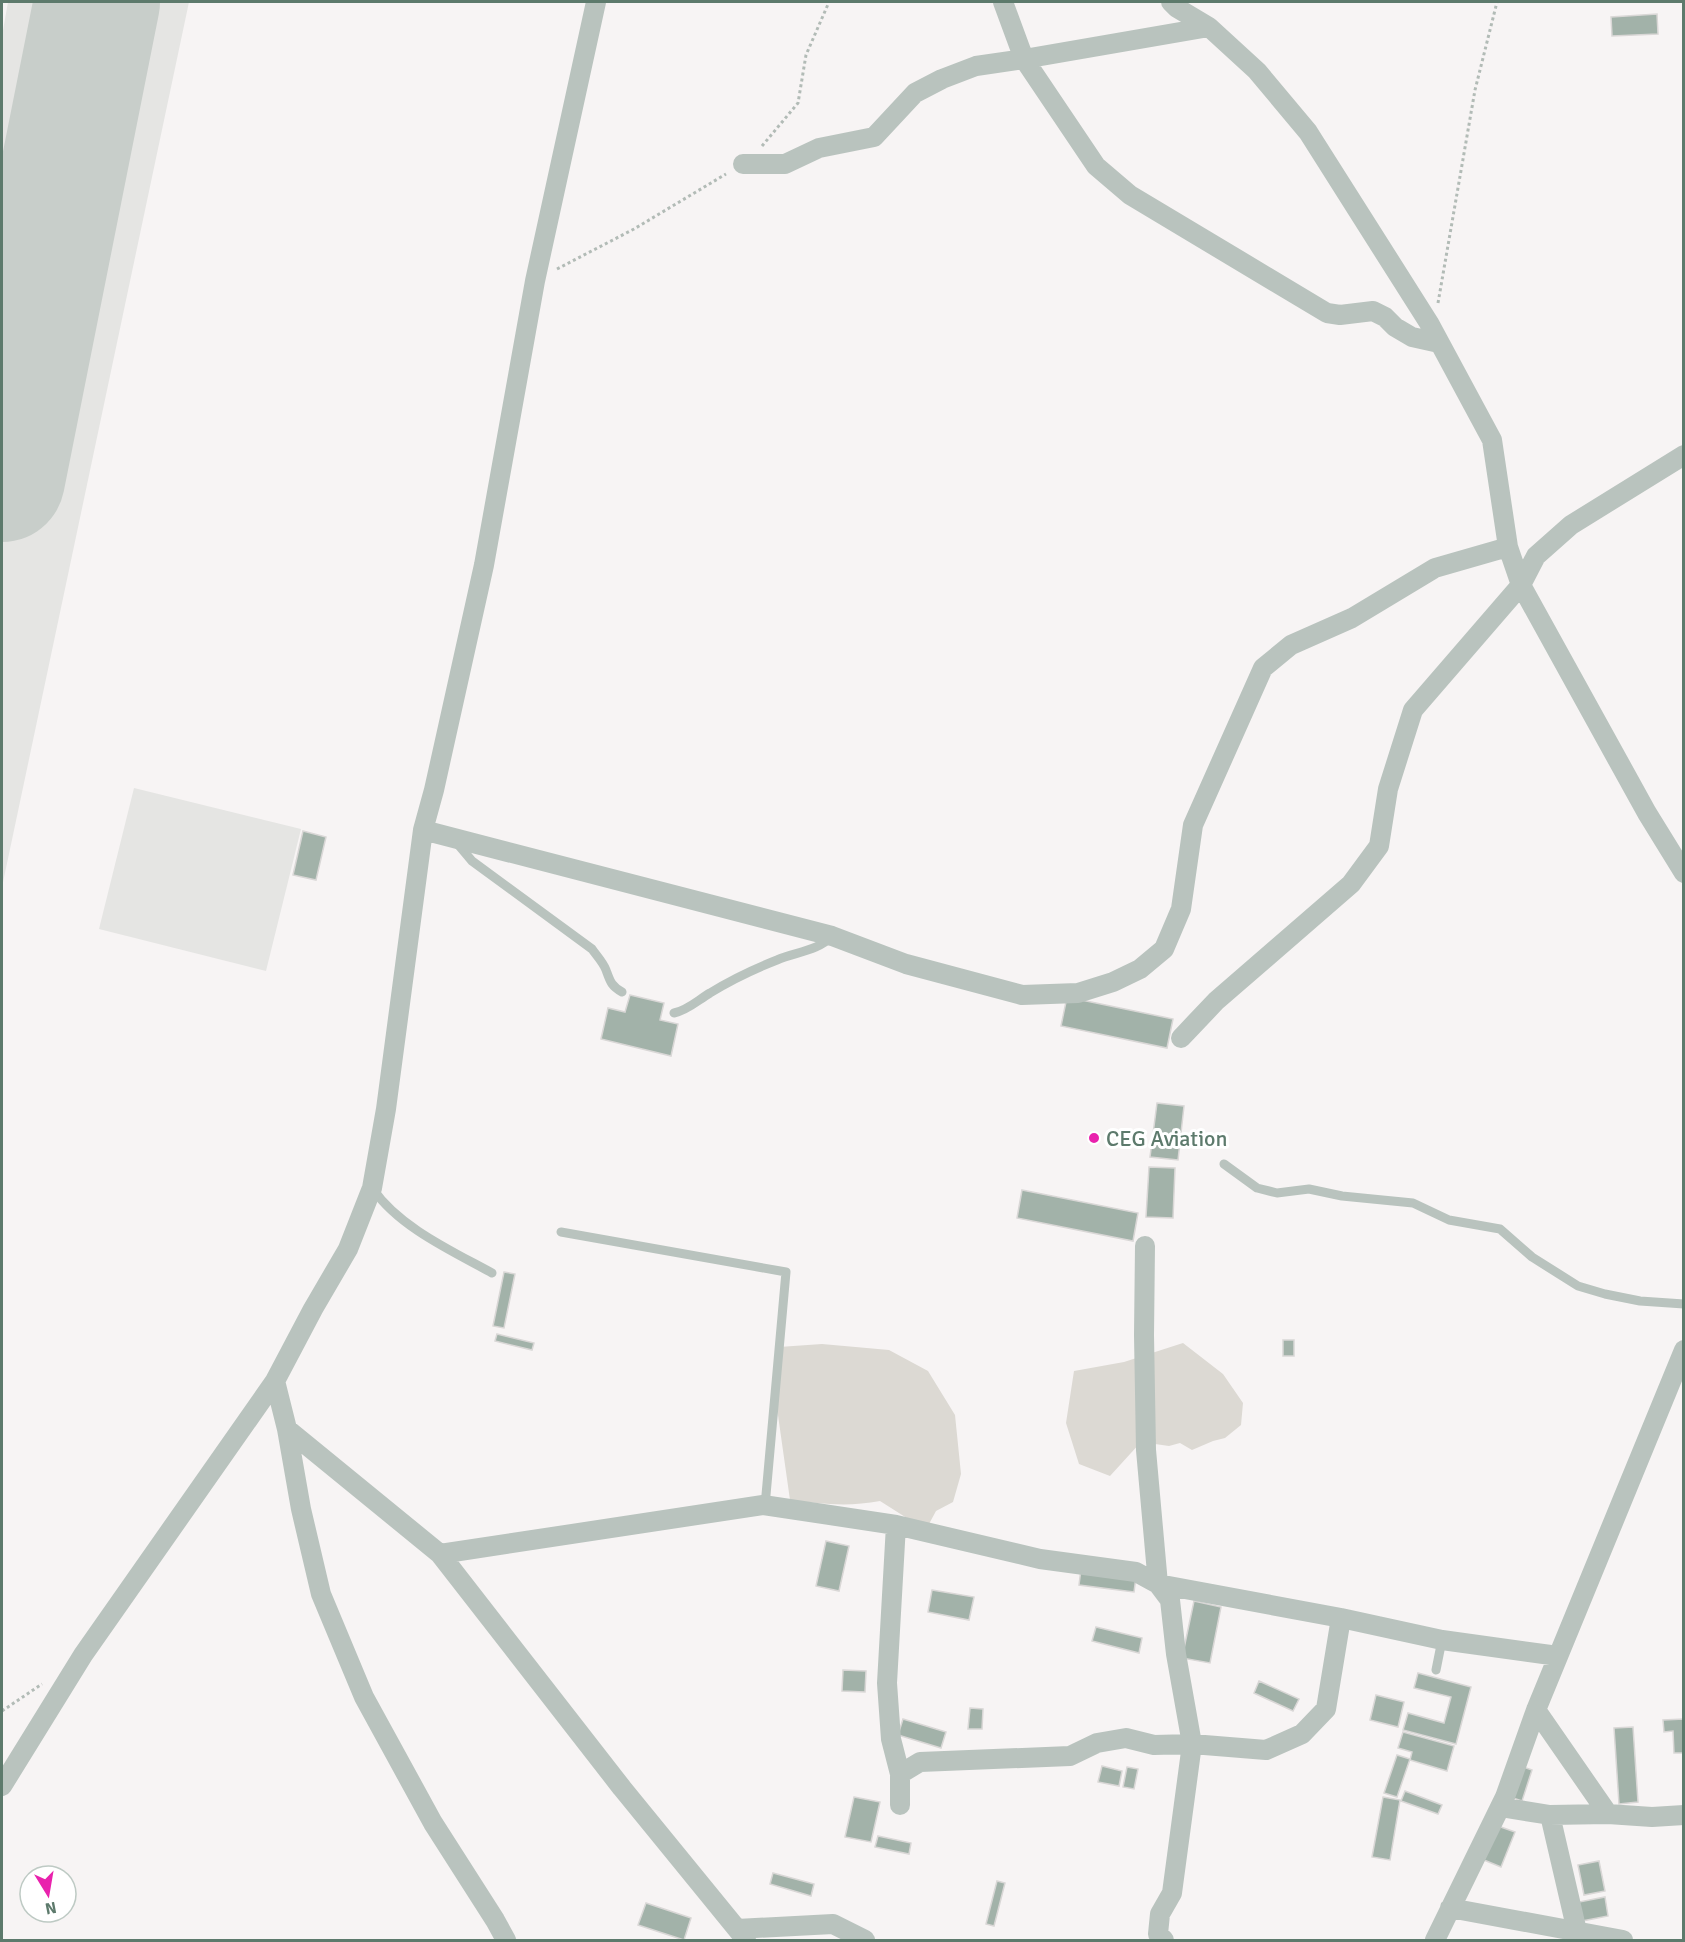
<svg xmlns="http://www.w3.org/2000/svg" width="1685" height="1942" font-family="Signika,sans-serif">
<rect width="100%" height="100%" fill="#f7f4f4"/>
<path fill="#e5e5e3" d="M8,2H189L2,887V36Z
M134,788L301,829L266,971L99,929Z"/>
<path fill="#dcd9d3" d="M1183,1343L1223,1374L1243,1403L1241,1425L1225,1438L1213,1441L1192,1450L1180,1443L1169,1446L1141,1442L1110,1476L1079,1464L1066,1423L1074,1371L1124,1362Z
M822,1344L889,1350L928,1371L955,1415L961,1474L953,1502L936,1511L929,1524L921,1527L880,1501C849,1507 821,1504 790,1500L774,1387L779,1347Z"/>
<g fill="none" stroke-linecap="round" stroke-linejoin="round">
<path stroke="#c8ceca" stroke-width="126" d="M2,479L97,2"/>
</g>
<path fill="#a2b2a9" stroke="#d9d7d6" stroke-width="1.5" d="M1657,14L1658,34L1612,36L1611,17Z
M303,831L326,837L316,880L293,875Z
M630,995L664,1003L660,1020L678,1024L671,1056L601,1039L608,1008L625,1012Z
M1067,997L1173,1019L1167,1048L1061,1026Z
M1157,1103L1184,1106L1178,1160L1150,1157Z
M1149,1167L1175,1168L1173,1218L1146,1217Z
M1022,1190L1138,1213L1133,1241L1017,1218Z
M504,1272L515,1274L504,1328L493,1326Z
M497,1334L534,1343L532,1350L495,1341Z
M1283,1340H1294V1356H1283Z
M826,1541L849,1546L839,1591L816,1586Z
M1081,1569L1136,1577L1134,1592L1079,1585Z
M932,1590L974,1597L969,1620L928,1612Z
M1194,1601L1221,1607L1210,1663L1182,1658Z
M1096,1627L1142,1638L1139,1653L1092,1641Z
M843,1670L866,1671L865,1692L842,1691Z
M1418,1673L1471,1687L1456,1744L1403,1730L1408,1713L1444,1723L1451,1697L1414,1688Z
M1259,1681L1299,1699L1293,1711L1254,1693Z
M1376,1695L1404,1702L1398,1727L1370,1720Z
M970,1708L983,1709L982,1729H968Z
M903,1719L946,1732L941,1748L898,1735Z
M1684,1719V1753H1674L1673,1731L1664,1732L1663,1720Z
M1633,1727L1638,1802L1619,1804L1614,1728Z
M1403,1732L1454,1746L1447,1771L1410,1760L1412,1752L1398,1748Z
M1397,1755L1410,1759L1397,1797L1384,1793Z
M1102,1766L1122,1771L1119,1786L1098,1782Z
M1520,1766L1532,1770L1522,1801L1510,1797Z
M1127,1767L1138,1769L1134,1789L1123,1787Z
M1405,1791L1442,1805L1438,1814L1401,1801Z
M854,1797L880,1802L871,1842L845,1837Z
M1383,1797L1400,1800L1390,1860L1372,1857Z
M1498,1826L1515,1832L1501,1867L1484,1860Z
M878,1836L911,1843L909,1854L875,1847Z
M1599,1861L1605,1891L1584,1895L1578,1865Z
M773,1873L814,1884L811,1896L770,1884Z
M997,1881L1005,1883L994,1926L986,1924Z
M1605,1897L1608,1916L1582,1921L1579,1902Z
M646,1903L691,1918L684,1940L638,1925Z"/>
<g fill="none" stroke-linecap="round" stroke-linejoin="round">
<path stroke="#b2bbb6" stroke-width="3" stroke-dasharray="3 3" stroke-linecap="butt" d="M762,146L798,103L806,55L829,2
M557,269L634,229L726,174
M1438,303L1475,90L1497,2
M2,1711L42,1684"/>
<path stroke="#b9c3be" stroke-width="9" d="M456,842L472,861L592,949C596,955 603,962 606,970C610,981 611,986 622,992
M674,1013C688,1010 698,1000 710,993C731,980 754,969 777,960C796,952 818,951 832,936
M1224,1164L1257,1188L1277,1193L1309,1189L1342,1196L1413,1203L1449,1220L1500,1229L1532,1257L1578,1286L1605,1294L1640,1301L1684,1304
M373,1189C399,1227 452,1251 492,1273
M561,1232L786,1272L765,1506
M1436,1670L1442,1640"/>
<path stroke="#b9c3be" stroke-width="20" d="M1003,2L1024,59L1209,27L1257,71L1308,132L1429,323L1492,440L1508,547L1521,585L1647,813L1684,873
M1171,2L1177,8L1209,27
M743,164H785L819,148L874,137L915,93L942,79L976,66L1024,59L1096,166L1130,195L1327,313L1340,315L1373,311L1385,317L1395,327L1412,337L1439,343
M423,830L832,936L906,964L1022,995L1078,993L1113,982L1140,969L1164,949L1181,909L1193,825L1263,668L1291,645L1352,618L1435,568L1508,547
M1181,1038L1216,1001L1351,884L1379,846L1388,789L1413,710L1521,585L1536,556L1571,525L1684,455
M1145,1246L1144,1335L1146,1450L1158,1584L1170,1600L1176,1654L1192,1744L1172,1893L1160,1914L1158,1934L1164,1940
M275,1381L287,1429L301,1509L321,1594L364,1697L433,1823L495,1920L506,1940
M287,1429L440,1554L622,1788L746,1940
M896,1525L887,1683L891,1739L900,1774V1805
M440,1554L763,1505L896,1525L1040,1559L1136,1572L1158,1584L1341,1618L1442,1640L1558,1656
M1536,1710L1608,1814
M900,1774L920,1762L1070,1756L1097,1743L1126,1738L1154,1745L1192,1744L1266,1750L1302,1734L1326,1709L1341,1618
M2,1786L83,1655L275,1381L313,1309L348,1249L372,1188L386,1109L423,830L434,790L484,565L535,281L596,2
M1500,1807L1550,1815L1608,1814L1652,1817L1684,1815
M1550,1815L1579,1940
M1450,1908L1623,1940
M737,1929L833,1924L865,1940
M1435,1940L1505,1797L1536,1710L1684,1350"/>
</g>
<circle fill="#e922ad" stroke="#fff" stroke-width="2" cx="1094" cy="1138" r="6"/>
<g text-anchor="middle" stroke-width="6" stroke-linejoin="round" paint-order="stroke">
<g font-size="22" fill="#5d7a6c" stroke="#fff" text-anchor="start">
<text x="1106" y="1146">CEG Aviation</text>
</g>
</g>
<rect width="1685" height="1942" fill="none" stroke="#5d7a6c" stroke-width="6"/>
<g transform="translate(48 1894) rotate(169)"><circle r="28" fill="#ffffff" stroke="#becac4" stroke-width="1.5"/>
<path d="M0-4.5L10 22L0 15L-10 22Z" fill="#e922ad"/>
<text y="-9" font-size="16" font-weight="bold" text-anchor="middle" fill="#5d7a6c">N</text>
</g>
</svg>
